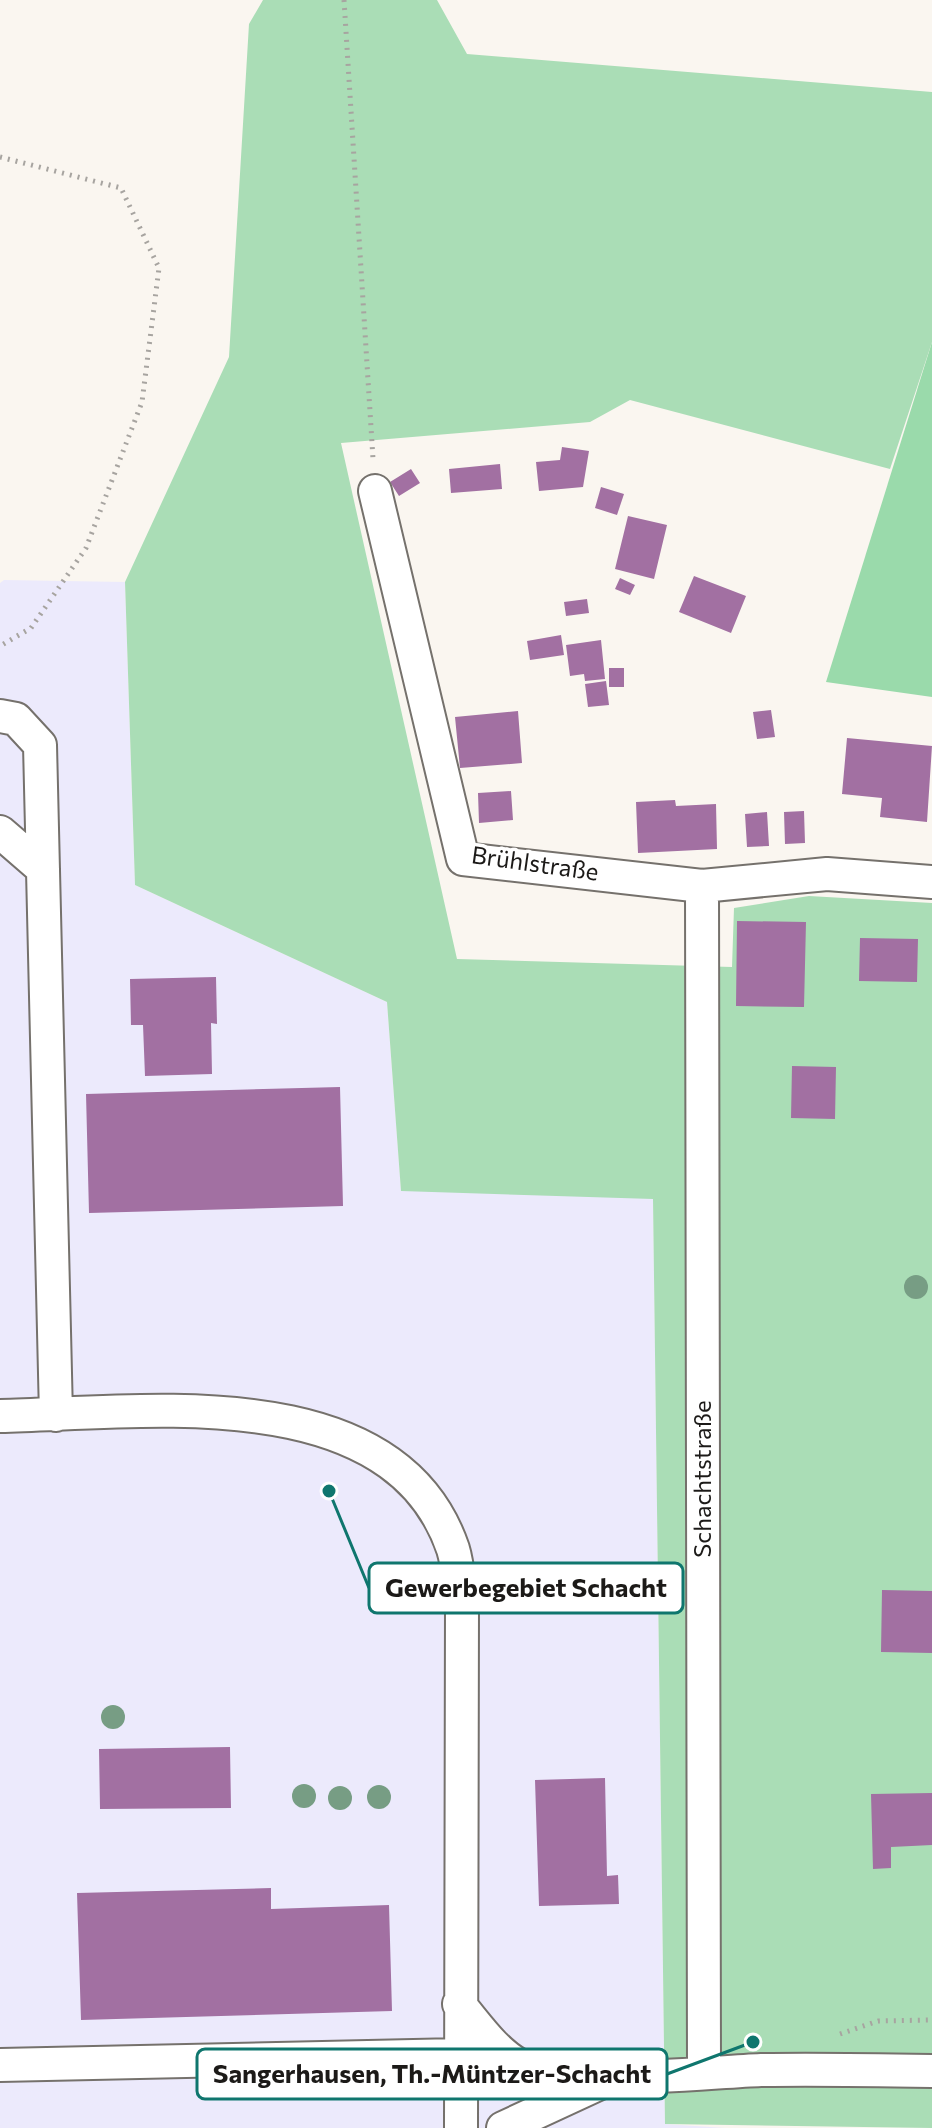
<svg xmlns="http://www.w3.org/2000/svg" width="932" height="2128" font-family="Commissioner,sans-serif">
<rect width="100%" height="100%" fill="#faf6f0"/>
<path fill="#eceafc" d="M4,580L125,582L135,885L387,1002L401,1190L653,1198L665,2124L725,2128H0V583Z"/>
<path fill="#aaddb6" d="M263,0H437L467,54L932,92V342L890,469L630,400L590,422L341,443L457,959L732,967L734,908L809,896L932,903V2128L665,2124L653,1199L401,1191L387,1002L135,885L125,582L229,357L249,24Z"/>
<path fill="#9adaab" d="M932,342V697L826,682Z"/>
<path fill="#a270a2" d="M562,447L589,451L583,487L539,491L536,462L560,460Z
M500,464L502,489L451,493L449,469Z
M411,469L420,483L399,496L390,482Z
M601,487L624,494L617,515L595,508Z
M628,516L667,525L654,579L615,569Z
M694,576L746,596L731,633L679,612Z
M620,578L635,585L630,595L615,589Z
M587,599L589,613L566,616L564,602Z
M561,635L564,655L530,660L527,641Z
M601,640L605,679L585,681L584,674L570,676L566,645Z
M609,668H624V687H609Z
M606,681L609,705L588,707L585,684Z
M771,710L775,737L757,739L753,712Z
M518,711L522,763L460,768L455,717Z
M847,738L932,746L927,822L880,817L882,798L842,794Z
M511,791L513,820L479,823L478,793Z
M675,800L676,806L716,804L717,849L638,853L636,802Z
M804,811L805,843L785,844L784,812Z
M767,812L769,846L747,847L745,814Z
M737,921L806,922L804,1007L736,1006Z
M860,938L918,939L917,982L859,981Z
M216,977L217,1024L211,1023L212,1074L145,1076L143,1025H131L130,979Z
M792,1066L836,1067L835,1119L791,1118Z
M340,1087L343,1206L89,1213L86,1094Z
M882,1590L932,1591V1653L881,1652Z
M230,1747L231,1808L100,1809L99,1749Z
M605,1778L607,1876L618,1875L619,1904L539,1906L535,1780Z
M932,1793V1845L891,1847V1868L873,1869L871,1794Z
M271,1888V1909L389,1905L392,2011L81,2020L77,1893Z"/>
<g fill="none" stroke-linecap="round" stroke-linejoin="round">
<g stroke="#75716c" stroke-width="36">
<path id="street" d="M375,491L463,859L702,886L827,874L932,882
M0,716L16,719L40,745L56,1415
M0,832L43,869
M702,886L704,2072
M0,1416C142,1413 394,1376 453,1549C458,1565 459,1586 462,1603L461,2128
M459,2004C477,2025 494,2051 519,2065C563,2089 706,2072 761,2070C818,2069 875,2070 932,2071
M0,2065L459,2055
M503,2128L609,2079"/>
</g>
<path stroke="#a7a4a0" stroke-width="5" stroke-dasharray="2 6" stroke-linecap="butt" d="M344,0L373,459
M0,157L121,188L159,268L142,402L86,548L31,628L0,646
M840,2034L878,2021L932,2020"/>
<use href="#street" stroke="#fff" stroke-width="32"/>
</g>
<g fill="#779d84">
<circle cx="916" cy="1287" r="12"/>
<circle cx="113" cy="1717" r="12"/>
<circle cx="304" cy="1796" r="12"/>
<circle cx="379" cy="1797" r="12"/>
<circle cx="340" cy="1798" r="12"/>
</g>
<g text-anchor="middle" stroke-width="7" stroke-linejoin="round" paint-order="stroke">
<g font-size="24" fill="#1c1a18" stroke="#fff">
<text transform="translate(535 864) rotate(8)" y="8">Brühlstraße</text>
<text transform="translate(703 1479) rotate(-90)" y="8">Schachtstraße</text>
</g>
</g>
<path fill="none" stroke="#0f766e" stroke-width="3" d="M329 1491L369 1588M753 2042L667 2074"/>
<g fill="#0f766e" stroke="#fff" stroke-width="3">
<circle cx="329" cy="1491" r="8"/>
<circle cx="753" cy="2042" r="8"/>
</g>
<g fill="#fff" stroke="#0f766e" stroke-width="3">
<rect x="369" y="1563" width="314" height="50" rx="8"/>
<rect x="197" y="2049" width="470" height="50" rx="8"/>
</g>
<g font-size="26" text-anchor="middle" font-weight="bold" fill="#1c1a18">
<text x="526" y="1597">Gewerbegebiet Schacht</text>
<text x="432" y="2083">Sangerhausen, Th.-Müntzer-Schacht</text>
</g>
</svg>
